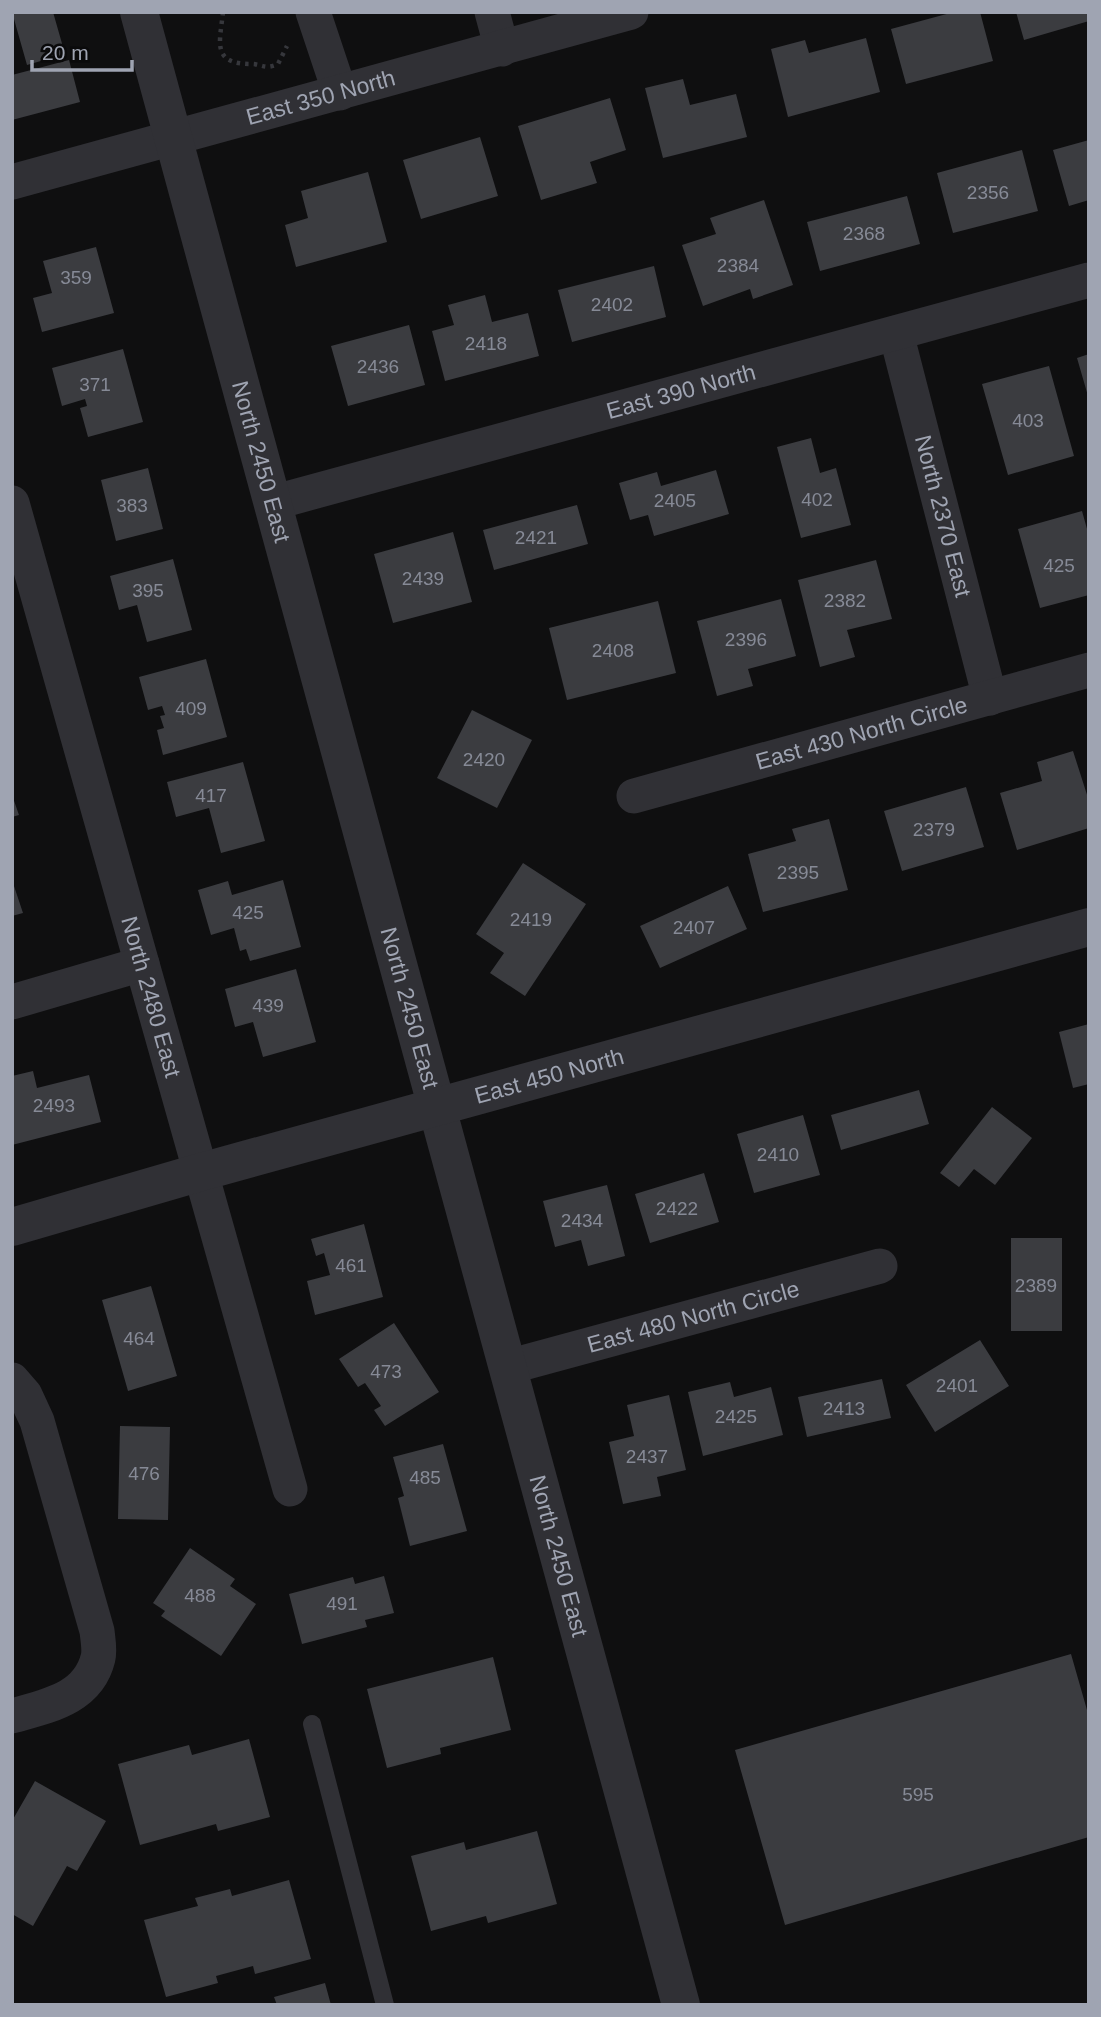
<svg xmlns="http://www.w3.org/2000/svg" width="1101" height="2017" font-family="Arial,sans-serif">
<rect width="100%" height="100%" fill="#0f0f10"/>
<path fill="#3b3c40" d="M12,12H53L65,54L27,65Z
M954,12H980L993,61L906,84L891,29Z
M1016,12H1089V21L1024,40Z
M866,38L880,92L788,117L771,49L805,40L809,53Z
M69,60L80,102L12,120V75Z
M683,79L690,105L736,94L747,137L663,158L645,88Z
M610,98L626,150L590,162L597,183L541,200L518,126Z
M480,137L498,196L421,219L403,160Z
M1089,140V200L1069,206L1053,150Z
M1022,150L1038,211L953,233L937,173Z
M368,172L387,242L296,267L285,225L308,218L301,191Z
M907,196L920,244L820,271L807,222Z
M764,200L793,285L753,299L750,289L703,306L682,245L716,234L710,218Z
M96,247L114,313L42,332L33,298L52,293L43,261Z
M654,266L666,317L572,342L558,290Z
M485,295L492,322L528,313L539,356L445,381L432,331L454,325L448,305Z
M409,325L425,385L348,406L331,346Z
M123,349L143,422L88,437L80,408L87,406L85,399L62,406L52,368Z
M1089,354V396H1088L1077,358Z
M1049,366L1074,456L1008,475L982,384Z
M811,438L820,473L836,468L851,525L801,538L777,447Z
M148,468L163,529L116,541L101,480Z
M716,470L729,514L654,536L648,515L630,520L619,483L657,472L661,486Z
M577,505L588,544L494,570L483,530Z
M1082,511L1089,536V595L1040,608L1018,529Z
M453,532L472,602L393,623L374,554Z
M173,559L192,630L147,642L137,605L119,610L110,576Z
M876,560L892,619L847,630L855,657L820,667L798,580Z
M781,599L796,656L748,669L753,686L717,696L697,621Z
M658,601L676,673L567,700L549,628Z
M206,659L227,737L163,755L157,730L164,728L160,716L165,715L162,706L148,710L139,677Z
M472,710L532,740L497,808L437,778Z
M1073,751L1089,801V828L1017,850L1000,793L1042,781L1037,762Z
M243,762L265,841L221,853L209,808L176,817L167,782Z
M966,787L984,847L902,871L884,811Z
M12,795L19,815L12,817Z
M829,819L848,890L763,912L748,854L796,841L792,829Z
M523,863L586,904L525,996L490,973L504,953L476,934Z
M12,880L23,913L12,916Z
M283,880L301,947L250,961L246,949L240,951L234,928L211,935L198,890L228,881L232,895Z
M728,886L747,929L660,968L640,926Z
M296,969L316,1042L263,1057L253,1022L235,1027L225,989Z
M1089,1024V1084L1073,1088L1059,1032Z
M33,1071L37,1088L89,1075L101,1122L12,1145V1076Z
M919,1090L929,1124L841,1150L831,1115Z
M992,1107L1032,1138L995,1185L974,1169L959,1187L940,1173Z
M803,1115L820,1175L754,1193L737,1134Z
M704,1173L719,1222L650,1243L635,1194Z
M607,1185L625,1256L588,1266L581,1240L555,1247L543,1201Z
M364,1224L383,1297L315,1315L307,1281L330,1275L324,1253L316,1256L311,1239Z
M1011,1238H1062V1331H1011Z
M151,1286L177,1376L128,1391L102,1300Z
M394,1323L439,1392L385,1426L374,1410L381,1406L365,1383L358,1387L339,1359Z
M980,1340L1009,1386L935,1432L906,1385Z
M882,1379L891,1418L807,1437L798,1397Z
M730,1382L734,1397L771,1387L783,1435L703,1456L688,1392Z
M669,1395L686,1470L657,1477L661,1496L623,1504L609,1442L634,1436L627,1405Z
M120,1426L170,1427L168,1520L118,1519Z
M443,1444L467,1531L410,1546L398,1498L404,1496L393,1457Z
M190,1548L235,1579L230,1586L256,1604L221,1656L161,1616L165,1611L153,1603Z
M384,1576L394,1613L365,1620L367,1627L302,1644L289,1594L353,1577L355,1584Z
M1071,1654L1089,1717V1837L785,1925L735,1750Z
M493,1657L511,1730L440,1748L441,1754L387,1768L367,1689Z
M249,1739L270,1817L218,1831L216,1824L140,1845L118,1764L189,1745L192,1755Z
M35,1781L106,1821L77,1871L67,1866L33,1926L12,1914V1821Z
M537,1831L557,1904L488,1923L486,1916L431,1931L411,1856L464,1842L466,1850Z
M289,1880L311,1959L255,1974L253,1966L216,1976L218,1983L166,1997L144,1920L198,1906L195,1898L230,1889L232,1896Z
M325,1983L331,2005H277L274,1997Z"/>
<g fill="none" stroke-linecap="round" stroke-linejoin="round">
<path stroke="#36373c" stroke-width="4.5" stroke-dasharray="3.5 5" stroke-linecap="butt" d="M223,12C220,42 211,64 251,64C263,64 264,70 278,64L287,46"/>
<path stroke="#303035" stroke-width="18" d="M312,1724L385,2005"/>
<g stroke="#303035" stroke-width="35">
<path d="M313,12L340,93"/>
<path d="M492,12L502,49"/>
<path id="s1" d="M12,182L631,12"/>
<path id="s2" d="M896,333L990,698"/>
<path id="s3" d="M12,503L290,1489"/>
<path id="s4" d="M272,503L1089,280"/>
<path id="s5" d="M634,796L1089,670"/>
<path d="M12,1002L142,964"/>
<path id="s6" d="M508,1367L880,1266"/>
<path d="M12,1380L25,1395L37,1421L97,1631C98,1640 100,1650 98,1658C88,1699 47,1706 12,1716"/>
</g>
<g stroke="#303035" stroke-width="38">
<path id="s7" d="M139,12L681,2005"/>
<path id="s8" d="M12,1227L201,1172L1089,927"/>
</g>
</g>
<g text-anchor="middle" stroke-width="5" stroke-linejoin="round" paint-order="stroke">
<g font-size="19" fill="#868a96">
<text x="988" y="199">2356</text>
<text x="864" y="240">2368</text>
<text x="738" y="272">2384</text>
<text x="76" y="284">359</text>
<text x="612" y="311">2402</text>
<text x="486" y="350">2418</text>
<text x="378" y="373">2436</text>
<text x="95" y="391">371</text>
<text x="1028" y="427">403</text>
<text x="817" y="506">402</text>
<text x="675" y="507">2405</text>
<text x="132" y="512">383</text>
<text x="536" y="544">2421</text>
<text x="1059" y="572">425</text>
<text x="423" y="585">2439</text>
<text x="148" y="597">395</text>
<text x="845" y="607">2382</text>
<text x="746" y="646">2396</text>
<text x="613" y="657">2408</text>
<text x="191" y="715">409</text>
<text x="484" y="766">2420</text>
<text x="211" y="802">417</text>
<text x="934" y="836">2379</text>
<text x="798" y="879">2395</text>
<text x="248" y="919">425</text>
<text x="531" y="926">2419</text>
<text x="694" y="934">2407</text>
<text x="268" y="1012">439</text>
<text x="54" y="1112">2493</text>
<text x="778" y="1161">2410</text>
<text x="677" y="1215">2422</text>
<text x="582" y="1227">2434</text>
<text x="351" y="1272">461</text>
<text x="1036" y="1292">2389</text>
<text x="139" y="1345">464</text>
<text x="386" y="1378">473</text>
<text x="957" y="1392">2401</text>
<text x="844" y="1415">2413</text>
<text x="736" y="1423">2425</text>
<text x="647" y="1463">2437</text>
<text x="144" y="1480">476</text>
<text x="425" y="1484">485</text>
<text x="200" y="1602">488</text>
<text x="342" y="1610">491</text>
<text x="918" y="1801">595</text>
</g>
<g font-size="23" fill="#9fa4b2" stroke="#0a0a0b">
<text dy="8" stroke="none"><textPath href="#s1" startOffset="320">East 350 North</textPath></text>
<text dy="8" stroke="none"><textPath href="#s4" startOffset="424">East 390 North</textPath></text>
<text dy="8" stroke="none"><textPath href="#s7" startOffset="466">North 2450 East</textPath></text>
<text dy="8" stroke="none"><textPath href="#s2" startOffset="189">North 2370 East</textPath></text>
<text dy="8" stroke="none"><textPath href="#s5" startOffset="236">East 430 North Circle</textPath></text>
<text dy="8" stroke="none"><textPath href="#s3" startOffset="513">North 2480 East</textPath></text>
<text dy="8" stroke="none"><textPath href="#s7" startOffset="1032">North 2450 East</textPath></text>
<text dy="8" stroke="none"><textPath href="#s8" startOffset="558">East 450 North</textPath></text>
<text dy="8" stroke="none"><textPath href="#s6" startOffset="192">East 480 North Circle</textPath></text>
<text dy="8" stroke="none"><textPath href="#s7" startOffset="1600">North 2450 East</textPath></text>
</g>
</g>
<rect width="1101" height="2017" fill="none" stroke="#9fa4b2" stroke-width="28"/>
<path d="M32 60v10h100v-10" fill="none" stroke="#9fa4b2" stroke-width="3.5"/>
<text x="42" y="60" font-size="21" fill="#9fa4b2" stroke="#0a0a0b" stroke-width="5" paint-order="stroke">20 m</text>
</svg>
